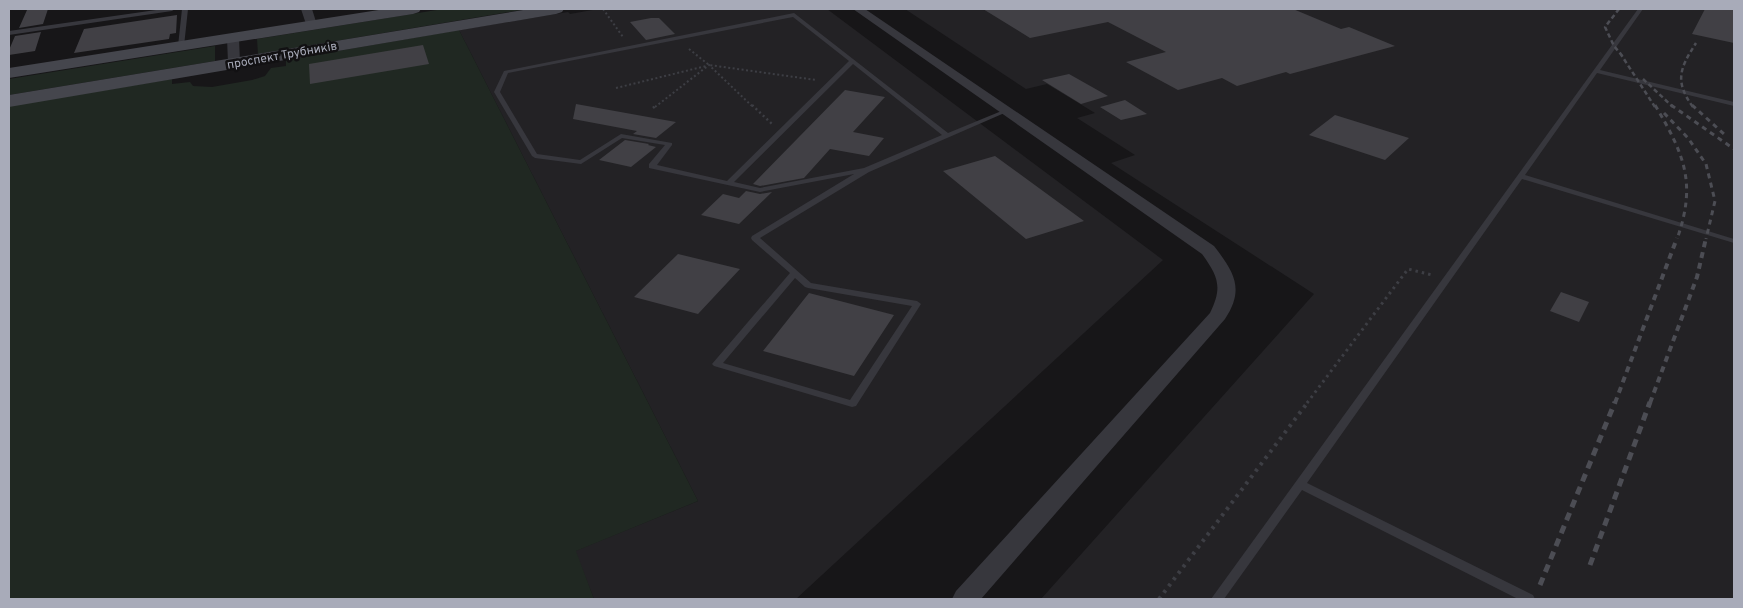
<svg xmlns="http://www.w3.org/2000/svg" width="1743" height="608" font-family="Overpass,sans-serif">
<rect width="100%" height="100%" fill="#171618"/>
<path fill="#232225" d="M598,9H827L1163,260L796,599H594L575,551L698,501L459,30L568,12L570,14Z
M905,9H1734V599H1041L1314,294L1111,163L1135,155L1077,118L1095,113L1047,84L1026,89Z"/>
<path fill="#202822" d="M443,9H527L258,54L257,39Z
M459,30L698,501L576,551L594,599H9V106L172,79V84L190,82L193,86L212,87L252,80L265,76L271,68L286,66V60Z
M215,46V61L9,95V79Z"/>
<path fill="#414045" d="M36,9H48L43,24L19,28L27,10Z
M983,9H1258L1261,10L1293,9L1341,29L1349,27L1395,46L1290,74L1286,72L1237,86L1222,78L1178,90L1126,62L1166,52L1108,22L1030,38Z
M1705,9H1734V43L1692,34Z
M177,15L176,33L170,34L169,39L74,53L84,29Z
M651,18H659L675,34L646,40L630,22Z
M41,32L35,51L9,55V50L15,36Z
M423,45L429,64L310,84L309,64Z
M1069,74L1108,96L1081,104L1042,80Z
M845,90L885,97L853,132L884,138L869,156L830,149L804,178L760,186L753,184Z
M1125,100L1147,114L1121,120L1100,107Z
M576,104L676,122L656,138L633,134L637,131L573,119Z
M1335,115L1409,138L1385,160L1309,135Z
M625,140L649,144L648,145L656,147L631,167L599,160Z
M995,156L1084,221L1026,239L943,171Z
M746,191L760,194L772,192L739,224L701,215L723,194L739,198Z
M678,254L740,269L698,314L634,297Z
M1561,292L1589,302L1579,322L1550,311Z
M809,293L894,315L854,376L763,351Z"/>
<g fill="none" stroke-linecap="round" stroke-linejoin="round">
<path stroke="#3d3e44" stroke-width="2" stroke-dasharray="2 2.5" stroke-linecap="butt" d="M603,9L623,37
M689,49L709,65L816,80
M616,88L706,66
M655,107L709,65L753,107"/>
<path stroke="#3d3e44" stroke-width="2.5" stroke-dasharray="2 3" stroke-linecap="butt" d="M752,105L772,124
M653,108L656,105"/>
<path stroke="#3d3e44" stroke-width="3" stroke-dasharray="2.5 4" stroke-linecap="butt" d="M1307,403L1408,269L1432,275"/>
<path stroke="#3d3e44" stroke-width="4" stroke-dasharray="3 5" stroke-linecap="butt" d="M1159,599L1308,402"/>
<path fill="#37373d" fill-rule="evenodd" d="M163,9H175L172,11L9,35V31Z
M182,9H188L184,46L181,48L178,46Z
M1638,9H1643L1600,70L1734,102V106L1597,73L1525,175L1734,239V243L1522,179L1307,483L1533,595L1535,599H1518L1302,490L1224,599H1211Z
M794,13L948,133L1004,110H1008L1009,111L869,172L760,238L811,283L917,301L921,304L856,406L852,407L714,366L712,364L790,273L752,240L751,238L752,236L854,174L760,192L649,168V164L665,145L622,138L581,164L535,158L532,156L494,92L504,71ZM793,17L849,61L727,181L657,165L672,145V143L621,134L580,160L537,154L500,92L508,73ZM853,64L942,135L864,168L760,188L734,182ZM795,278L805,287L808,288L912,306L850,400L723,363Z"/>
<path fill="#37373d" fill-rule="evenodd" d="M301,9H312L317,25L315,27H307Z
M853,9H865L1214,246C1234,272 1245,289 1225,319L981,599H952L956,591L1210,313C1223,287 1218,276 1202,254Z
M233,34L239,38L240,63L234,67L228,63L227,38Z"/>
<path fill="#45464d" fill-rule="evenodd" d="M385,9H421L419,12L413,14L9,78V68Z
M529,9H564L562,12L556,14L9,107V95Z"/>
<path stroke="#4c4d54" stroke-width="2.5" stroke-dasharray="4.5 3" stroke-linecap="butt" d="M1619,9L1605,27L1614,46L1624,58
M1620,53L1655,107
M1643,79L1673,107
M1693,107C1674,81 1680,68 1696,43"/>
<path stroke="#4c4d54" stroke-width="3" stroke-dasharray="5 4.5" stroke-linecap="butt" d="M1655,105C1684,154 1697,183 1677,239
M1671,105L1734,149
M1692,105L1724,134
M1664,113L1688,138L1706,164L1715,201L1706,239"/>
<path stroke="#4c4d54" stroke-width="4" stroke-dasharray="6 5" stroke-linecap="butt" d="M1615,403L1677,238
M1650,403L1697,277L1706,238"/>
<path stroke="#4c4d54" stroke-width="5" stroke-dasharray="8 6" stroke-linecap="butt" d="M1590,565L1650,402
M1540,585L1615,402"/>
</g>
<g text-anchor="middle" stroke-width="5" stroke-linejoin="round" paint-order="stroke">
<g font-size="12" fill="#a8abb9" stroke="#121113">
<text transform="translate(282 55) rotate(-10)" y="4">проспект Трубників</text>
</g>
</g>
<rect width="1743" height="608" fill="none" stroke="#a8abb9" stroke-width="20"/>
</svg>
